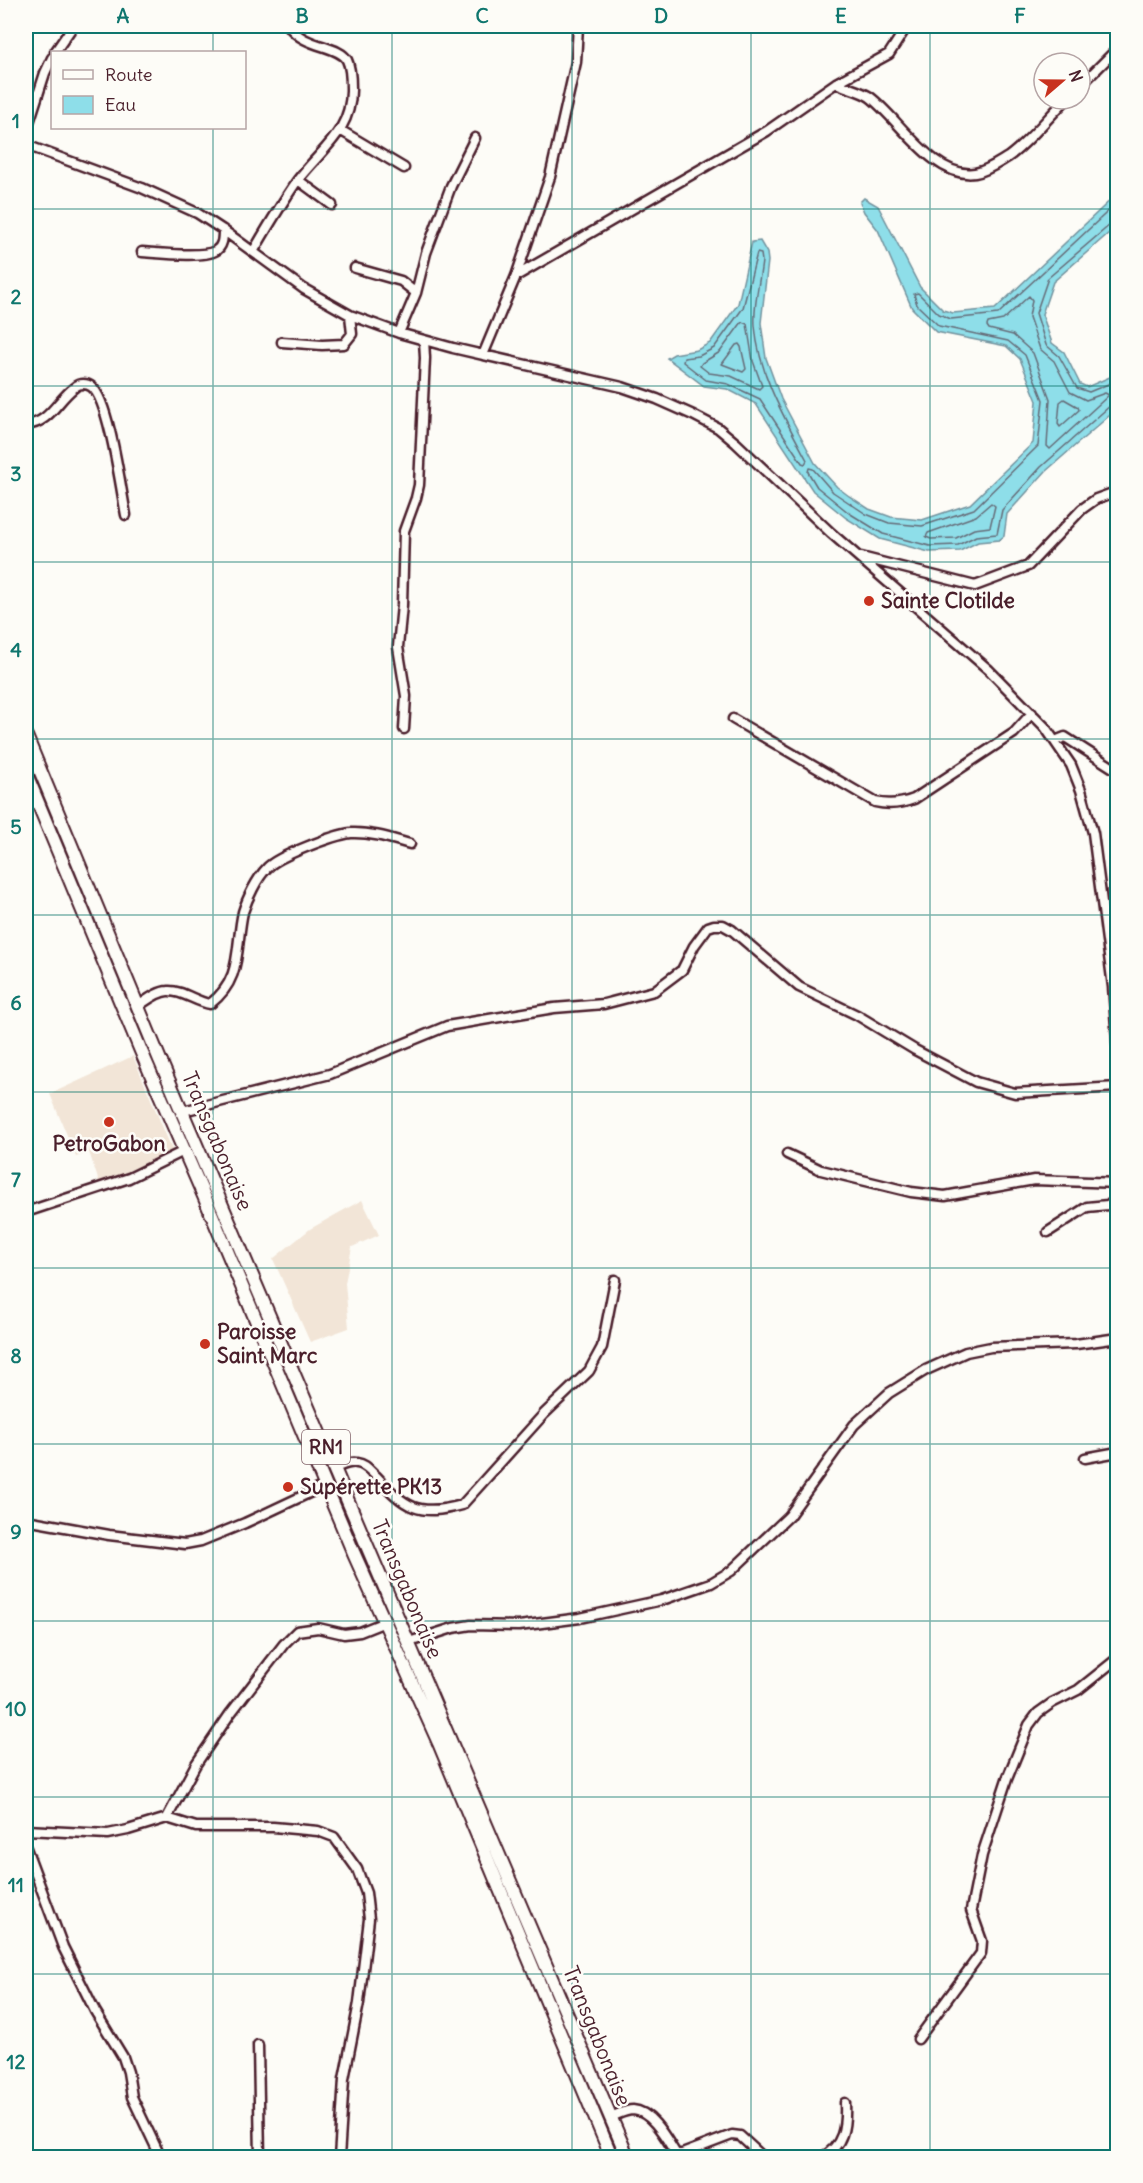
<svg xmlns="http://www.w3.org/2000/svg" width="1143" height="2183" font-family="Delius,sans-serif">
<rect width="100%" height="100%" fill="#fdfcf7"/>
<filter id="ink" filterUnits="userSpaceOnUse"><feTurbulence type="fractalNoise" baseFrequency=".0167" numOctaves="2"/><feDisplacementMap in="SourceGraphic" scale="12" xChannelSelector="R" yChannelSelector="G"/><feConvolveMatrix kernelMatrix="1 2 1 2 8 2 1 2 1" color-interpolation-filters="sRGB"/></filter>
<g filter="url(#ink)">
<path fill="#f2e5d7" d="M133,1056L173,1152L161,1156L146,1166L99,1182L89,1152L76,1157L50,1094Z
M362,1200L379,1235L352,1247L345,1283L349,1328L310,1342L273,1259L310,1229Z"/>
<path fill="#8edee9" stroke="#73929d" stroke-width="1.5" d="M1117,194V226L1053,282L1042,314L1052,343L1064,352L1080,384L1087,387L1117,374V409L1046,471L1007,514L1004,536L999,540L978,542L960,551L929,552L880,539L846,518L813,491L756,404L727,389L704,386L667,358L674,354L697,350L710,343L738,304L752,242L760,241L767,253L768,261L761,323L766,358L781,399L815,463L837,487L849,496L869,509L891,517L922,520L970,504L1033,443L1037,401L1020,359L1006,346L936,332L912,308L878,230L864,212L860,202L864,198L878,206L920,287L943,310L953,313L995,309Z"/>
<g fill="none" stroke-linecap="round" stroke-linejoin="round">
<path stroke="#656b77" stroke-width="1.5" d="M1118,202L998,314L951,319L939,314L918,293L914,294L917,305L939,326L1008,341L1025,355L1043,400L1038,446L974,509L922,526L889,523L866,514L833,492L813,469L809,468L808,472L817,487L849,513L883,534L930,546L958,545L976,536L997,534L1002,510L1041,467L1111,405L1118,403
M1118,222L1111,224L1048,278L1036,313L1046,345L1059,356L1077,388L1089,392L1118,380
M757,253L761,254L762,261C760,281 753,305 755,326C759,375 784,417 807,460L805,464L802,463L760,399L728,384L706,380L683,362L684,358L699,356L714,348L743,308Z
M1029,296L1032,300L1029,317L1040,349L1054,361L1070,392L1086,400L1105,393L1109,395L1050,449L1047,446L1050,399L1033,353L1013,335L989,329L987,326L988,323L1003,320Z
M742,322L747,324L753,361L762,386L759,389L731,376L709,373L700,366L702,363L720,352Z
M736,345L739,344L741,347L746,369L743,372L722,364Z
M1064,399L1078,407L1079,410L1060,427L1058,424L1060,402Z
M991,503L995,506L990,527L974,529L956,538L931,539L926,537L928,533L976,516Z"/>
<g stroke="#4a1f2b" stroke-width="13">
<path id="minor" d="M55,52L73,26
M836,83C847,88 861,91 870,97C899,119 934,179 975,173C987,171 998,163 1008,157C1028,143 1049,116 1067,99
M1080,86L1112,54L1118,53
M340,130L404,168
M26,132L45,73L52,58
M26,145L142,188L197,213L223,230L304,289L350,315L399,333L453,348L622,387L657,399L693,415L718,428L736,443L831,533L989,670L1045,727L1071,765L1081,790L1093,833L1113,987L1118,1054
M298,180L332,205
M142,252C158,253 203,258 215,251C223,247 223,238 223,230
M253,252C267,228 281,204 297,181C321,149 352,132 351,88C351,79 351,68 347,60C339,45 304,48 289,26
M355,268L401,281L416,293
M516,276L767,131L836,83L889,54L907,26
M399,333L416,293L426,253L451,186L475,138
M282,342L322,345L344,344L352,334L350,315
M483,355L516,276L550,177L576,62L578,26
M26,425C50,423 57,400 75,387C79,383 87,383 92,387C109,401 121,489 126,515
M861,557L975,586L1028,566L1082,509L1096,499L1118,491
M733,719L875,802C888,805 901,804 914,799L1014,733L1032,713
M404,729L406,696L398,647L402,605L404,531L416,498L419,485L425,358L424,340
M1055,741L1065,737L1118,771
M138,1006C146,1001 158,991 168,991C182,990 196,1002 210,1004C243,979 235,948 243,912C247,899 257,878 267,868C278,856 334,835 351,833C371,832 392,839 410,844
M183,1111L330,1074L447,1026L554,1008L604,1004L654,991L682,970L694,946L708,927L714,925H723L732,930L799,987L857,1015L915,1050L976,1082L1015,1093L1118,1087
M787,1154L821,1170L911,1192L945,1196L1034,1180L1118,1183
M26,1212L129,1178L184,1151
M1048,1232L1087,1207L1118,1204
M1085,1458L1118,1452
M334,1468C341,1466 350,1461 357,1463C366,1464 370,1471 376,1476C406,1508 418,1517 462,1505L544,1414L589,1371L602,1347L615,1280
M26,1520L109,1535L185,1544L201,1541L245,1523L326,1485
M409,1642L453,1628L471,1625L519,1626L580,1618L662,1600L711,1583L731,1571L789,1516L854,1425L889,1393L926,1370L966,1352L991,1347L1076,1344L1118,1338
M167,1818L196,1827H273L318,1831L334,1837L357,1869L366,1893L369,1919L359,2003L344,2079L339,2158
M26,1830L108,1834L128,1830L167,1818L196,1764L230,1714L284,1644L297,1631L318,1628L344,1634L360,1632L385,1622
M26,1848L63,1947L95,2011L123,2057L128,2072L132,2097L161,2158
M918,2039L981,1953L982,1941L971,1910L982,1855L1007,1779L1029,1725L1038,1713L1052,1703L1078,1690L1118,1658
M258,2045L260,2158
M610,2117C617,2115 625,2110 633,2110C652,2111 667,2140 676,2154H682L732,2135L740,2136L764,2158
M821,2158C844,2146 846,2126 845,2103"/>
</g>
<g stroke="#4a1f2b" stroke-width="16">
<path id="highway" d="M26,736L160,1060L628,2158
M26,774L141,1051L204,1196L354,1554L439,1743L612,2158"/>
</g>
<use href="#minor" stroke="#fdfcf7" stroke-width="8"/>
<use href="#highway" stroke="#fdfcf7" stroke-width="12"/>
</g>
</g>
<path fill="none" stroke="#0f766e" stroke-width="1.5" stroke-opacity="0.55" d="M213,26V52M392,26V2158M572,26V2158M751,26V2158M930,26V2158M213,128V2158M26,209H1118M26,386H1118M26,562H1118M26,739H1118M26,915H1118M26,1092H1118M26,1268H1118M26,1444H1118M26,1621H1118M26,1797H1118M26,1974H1118"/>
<g fill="#c8321e" stroke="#fdfcf7" stroke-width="2">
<circle cx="869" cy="601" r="6"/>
<circle cx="109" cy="1122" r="6"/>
<circle cx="205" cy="1344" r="6"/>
<circle cx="288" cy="1487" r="6"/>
</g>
<g text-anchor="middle" stroke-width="5" stroke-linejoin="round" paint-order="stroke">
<rect fill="#fdfcf7" stroke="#806168" stroke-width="1.5" x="302" y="1430" width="48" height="34" rx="4.5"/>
<g font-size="20" font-weight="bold" fill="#4a1f2b">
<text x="326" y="1454">RN1</text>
</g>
<g font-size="21" font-weight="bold" fill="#4a1f2b" stroke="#fdfcf7" text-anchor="start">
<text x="881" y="608">Sainte Clotilde</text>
<text x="109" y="1151" text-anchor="middle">PetroGabon</text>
<text x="217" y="1339">Paroisse<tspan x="217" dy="24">Saint Marc</tspan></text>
<text x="300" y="1494">Supérette PK13</text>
</g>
<g font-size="21" fill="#4a1f2b" stroke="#fdfcf7">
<text transform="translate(217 1141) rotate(67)" y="7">Transgabonaise</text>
<text transform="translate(407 1589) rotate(67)" y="7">Transgabonaise</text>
<text transform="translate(597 2036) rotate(68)" y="7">Transgabonaise</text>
</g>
</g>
<rect width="1143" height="2183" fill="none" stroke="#fdfcf7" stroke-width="66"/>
<rect x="51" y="51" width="195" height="78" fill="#fdfcf7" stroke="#b5a4a5" stroke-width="1.5"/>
<rect x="63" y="70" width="30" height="9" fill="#fdfcf7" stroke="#b5a4a5" stroke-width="1.5"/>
<text x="105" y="81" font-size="18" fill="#4a1f2b">Route</text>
<rect x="63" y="96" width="30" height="18" fill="#8edee9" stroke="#b5a4a5" stroke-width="1.5"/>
<text x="105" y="111" font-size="18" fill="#4a1f2b">Eau</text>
<g transform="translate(1062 81) rotate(70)"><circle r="28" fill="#fdfcf7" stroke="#b5a4a5" stroke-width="1.5"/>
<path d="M0-4.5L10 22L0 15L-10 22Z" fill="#c8321e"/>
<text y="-9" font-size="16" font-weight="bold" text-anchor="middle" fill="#4a1f2b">N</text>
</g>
<rect x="33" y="33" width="1077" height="2117" fill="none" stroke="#0f766e" stroke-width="2"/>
<g font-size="20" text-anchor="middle" font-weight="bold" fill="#0f766e">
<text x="123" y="23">A</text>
<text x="302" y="23">B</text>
<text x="482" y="23">C</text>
<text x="661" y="23">D</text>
<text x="841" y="23">E</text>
<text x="1020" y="23">F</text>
<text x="16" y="128">1</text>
<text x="16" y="304">2</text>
<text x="16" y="481">3</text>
<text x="16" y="657">4</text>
<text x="16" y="834">5</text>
<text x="16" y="1010">6</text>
<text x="16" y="1187">7</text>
<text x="16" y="1363">8</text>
<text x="16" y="1539">9</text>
<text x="16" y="1716">10</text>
<text x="16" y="1892">11</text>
<text x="16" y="2069">12</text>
</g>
</svg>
